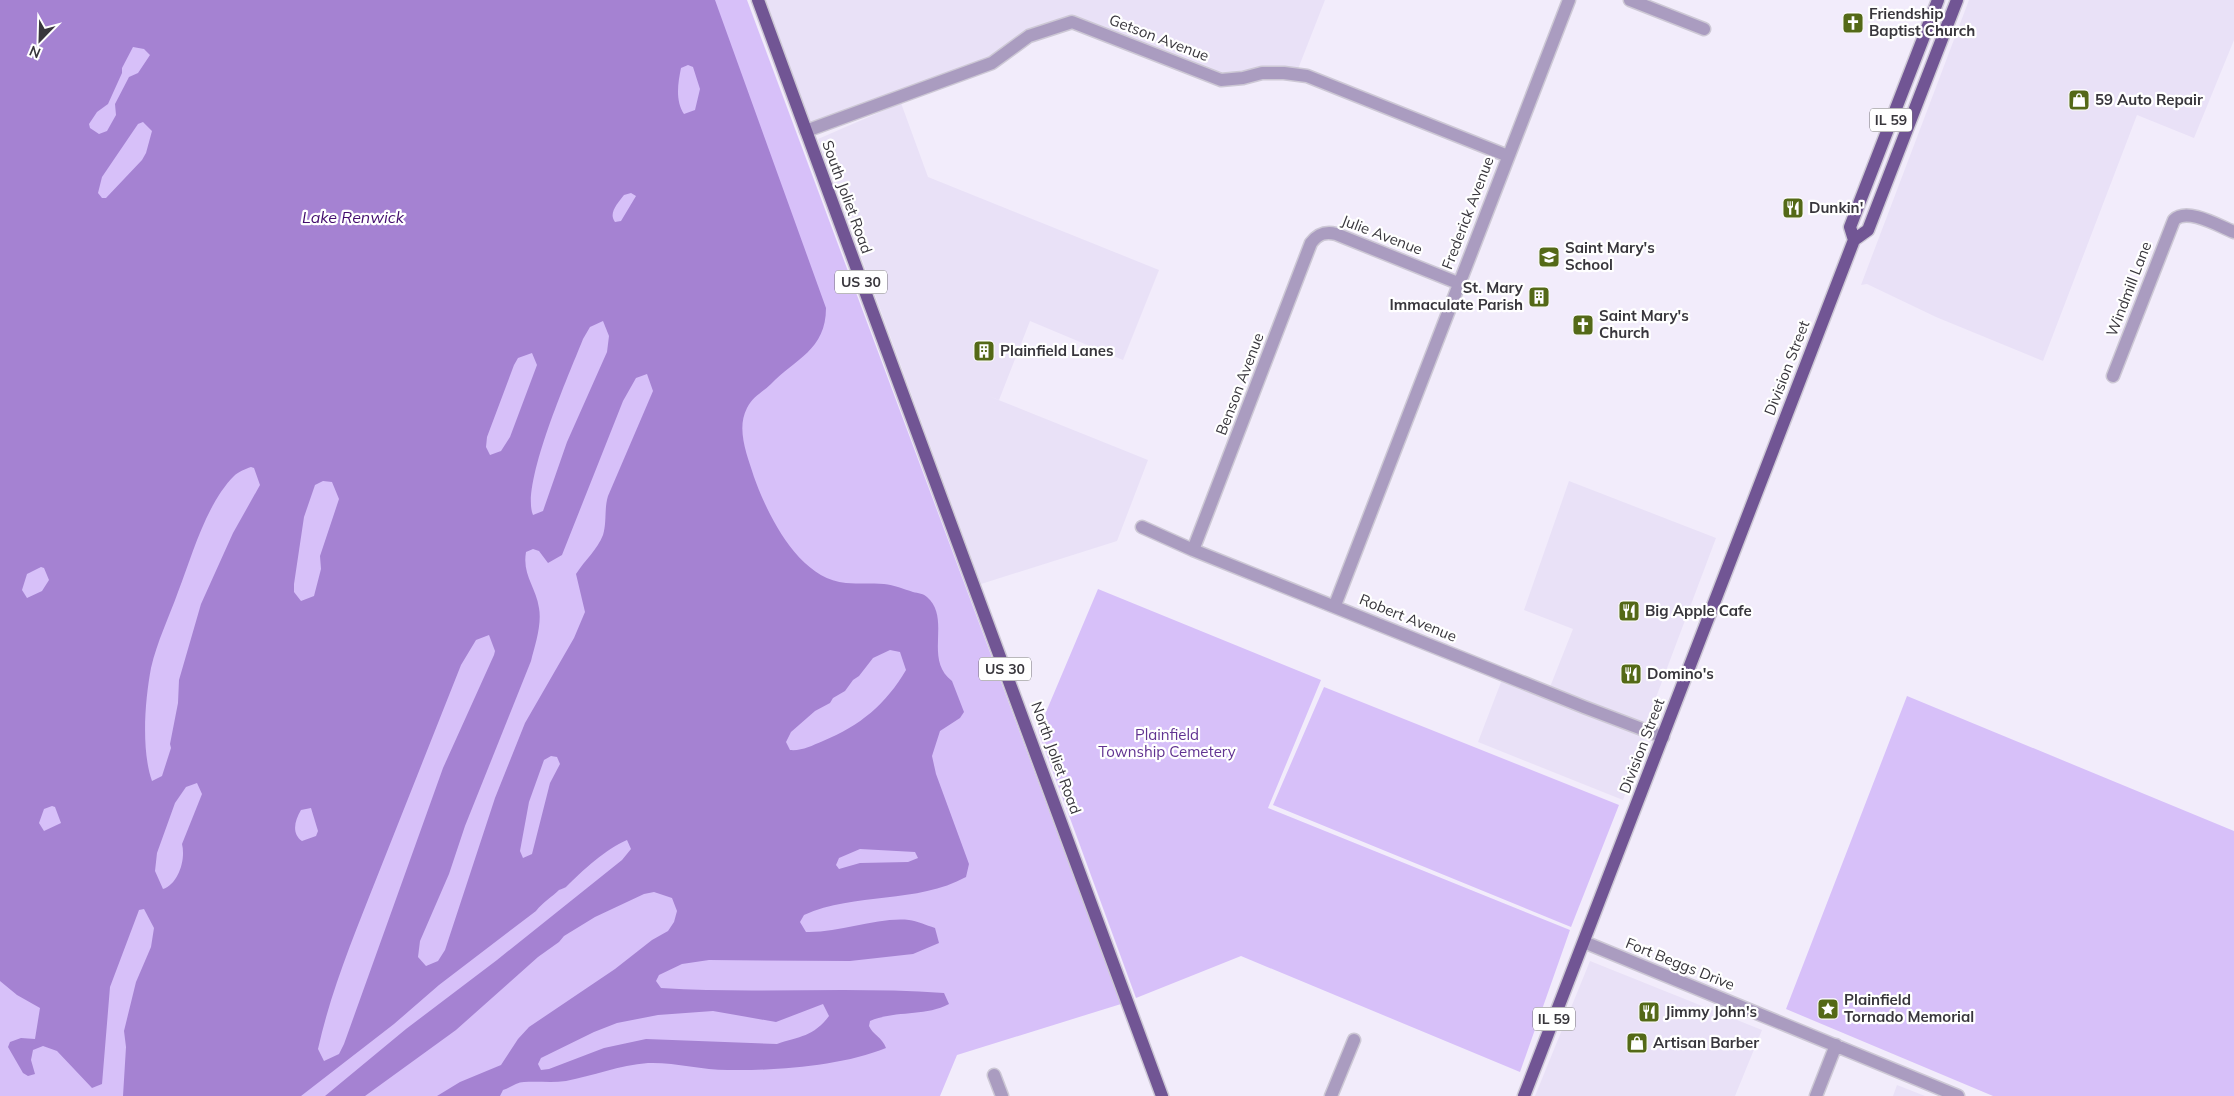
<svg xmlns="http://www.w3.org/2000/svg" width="2234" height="1096" font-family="Mulish,sans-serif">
<rect width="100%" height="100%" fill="#f2ecfb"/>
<path fill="#e9e1f7" d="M765,0H1325L1298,69L1220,76L1065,18L996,55L810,124Z
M1969,0H2234V40L2194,138L2137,115L2043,361L1936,317L1867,284L1861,285Z
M901,103L928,177L1159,270L1123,360L1030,321L999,400L986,395L1148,460L1117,541L981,584L818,139Z
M1569,481L1716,538L1646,724L1550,687L1573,629L1524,610Z
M1503,677L1646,735L1623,800L1478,742Z
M1590,961L1762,1030L1735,1096H1535Z
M1897,1085L1925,1096H1893Z"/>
<path fill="#d7c0f9" d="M0,0H747L1121,1004L957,1055L940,1096H0Z
M1098,589L1321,680L1268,808L1570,930L1520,1072L1241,956L1136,998L1038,731Z
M1324,687L1619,805L1571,927L1273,805Z
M1907,696L2234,831V1096H1993L1786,1009Z"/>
<path fill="#a582d2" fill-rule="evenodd" d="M0,0H715L826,308C826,350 795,359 771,384C763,392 753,396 747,408C736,429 747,455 754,477C768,516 799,579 846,583C859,584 871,583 884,584C894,585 904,589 913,592C918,593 924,594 927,597C952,619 923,659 952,681L964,712L960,718L940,731L932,756L936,774L969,864L966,877C917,904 855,892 804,915L800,922L806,932C840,933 877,917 909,920C917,921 926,925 935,928L939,943L913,954L850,961L709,960L682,964L659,975L656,981L661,988C755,994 850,986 944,993L949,1004C924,1017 896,1010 870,1021L869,1026C873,1035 882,1037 886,1048C842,1066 774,1071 728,1070C701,1070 674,1062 648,1063C619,1065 593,1076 566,1081C552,1083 538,1081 524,1082C517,1082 510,1088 503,1090L500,1096H437L460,1082L501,1065L518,1039L529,1027L615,969L652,940L668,931L674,922L677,911L672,898L654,892L644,894L595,917L564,936L559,942L538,957L456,1030L365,1096H325L406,1029L497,960L622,860L631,849L627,840C607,848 582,871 566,887C566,887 560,890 559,890C552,897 543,902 536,911L439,985L394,1024L301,1096H123L126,1047L124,1031L136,982L151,947L154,928L144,909L139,910L110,987L102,1084L92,1088L57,1051L43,1046L33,1050L31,1060L35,1074L28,1076L23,1073L8,1047L10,1042L21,1038L35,1039L40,1008L17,995L0,981ZM133,47L144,49L150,55L138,73L129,77L115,104L116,115L107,131L99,134L90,128L89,124L97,112L108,104L122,73V68ZM688,65L693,67L700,89L695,110L684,114C675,100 678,83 681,68ZM143,122L152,131L146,153L142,160L106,198H102L98,193L102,177L138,124ZM631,193L636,196L621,221L615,222C608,213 618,203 624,195ZM603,321L609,336L607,352L567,442L543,511L533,515C520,485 570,372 583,339L590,327ZM532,353L537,365L510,437L501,451L490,455L486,447L487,437L514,365L518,358ZM647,374L653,391L608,496C604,509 607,522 603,535C597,550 585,560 576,574L585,612L574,638L525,723L495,798L445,950L438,961L426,966L418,957L420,941L449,874L465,826L531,661C535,645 542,625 539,608C536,587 522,575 526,552L533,549L539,551L548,563L562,555L623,401L636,378ZM251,467L254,468L260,485L233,533L201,604L179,680L178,703L170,744L171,748L162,776L152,781C141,750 145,700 151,668C157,642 169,617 178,592C192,556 206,504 234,476C238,472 245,469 251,467ZM323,481L332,482L339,499L320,556L321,569L314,596L301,601L294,592V584L304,517L315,485ZM41,567L44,568L49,580L42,591L27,598L22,590L27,574ZM489,635L495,651L494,655L443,768L344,1044L339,1054L324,1061L318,1049C331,990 355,933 377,877C405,806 433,736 461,665L476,640ZM890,650L900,652L906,670C886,704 860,726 823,741C811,746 802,751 790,750L786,742L791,732L815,711L830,703L833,698L845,691L853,680L859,676L873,658ZM551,756L557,757L560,764L550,783L532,854L523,858L520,851L529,802L544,760ZM197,783L202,794L182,844C186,860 178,884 163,889L155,871L157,853L175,803L186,787ZM52,806L55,807L61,823L44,831L39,823L44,809ZM311,808L318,831L316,836L302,841C291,833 295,820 301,810ZM860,849L915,852L918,858L908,862L860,863L839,869L836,865L839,858ZM823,1004L829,1016C813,1037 800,1036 777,1044L646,1039L604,1048L549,1069L541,1070L538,1064L541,1058L594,1032L617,1023L658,1015L713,1011L776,1022Z"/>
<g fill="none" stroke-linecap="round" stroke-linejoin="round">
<g stroke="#cdc8d5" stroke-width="15">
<path id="minor" d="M1630,0L1704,29
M806,131L992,63L1029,36L1072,22L1221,80L1243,78L1262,73H1284L1307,76L1508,156
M2113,376L2174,220C2187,207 2219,226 2234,232
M1142,527L1193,550L1584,707L1663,737
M1193,550L1311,243C1318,234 1325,231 1336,234L1458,283
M1335,605L1569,0
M1584,942L1958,1096
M994,1075L1002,1096
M1331,1096L1354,1040
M1816,1096L1836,1045"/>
</g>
<g stroke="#cdc8d5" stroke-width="15">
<path id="major" d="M758,0C891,366 1030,730 1162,1096
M1854,240L1850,227L1938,0
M1524,1096L1854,240L1868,230L1957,0"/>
</g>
<use href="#minor" stroke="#aa9cc0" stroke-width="12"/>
<use href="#major" stroke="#715594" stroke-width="12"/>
</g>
<defs>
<g id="church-square" transform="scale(1.125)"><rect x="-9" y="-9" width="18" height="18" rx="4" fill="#546917" stroke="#fff"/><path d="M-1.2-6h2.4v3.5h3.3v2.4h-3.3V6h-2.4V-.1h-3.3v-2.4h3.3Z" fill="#fff"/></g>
<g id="shop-square" transform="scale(1.125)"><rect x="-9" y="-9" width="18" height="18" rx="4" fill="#546917" stroke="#fff"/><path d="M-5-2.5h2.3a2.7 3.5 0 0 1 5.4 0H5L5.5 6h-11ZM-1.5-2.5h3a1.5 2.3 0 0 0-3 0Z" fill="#fff"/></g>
<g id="restaurant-square" transform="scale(1.125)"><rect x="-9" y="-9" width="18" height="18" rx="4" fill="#546917" stroke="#fff"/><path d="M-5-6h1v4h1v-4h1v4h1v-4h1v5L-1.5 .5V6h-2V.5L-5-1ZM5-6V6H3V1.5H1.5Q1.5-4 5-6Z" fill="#fff"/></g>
<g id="school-square" transform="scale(1.125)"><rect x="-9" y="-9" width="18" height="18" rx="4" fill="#546917" stroke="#fff"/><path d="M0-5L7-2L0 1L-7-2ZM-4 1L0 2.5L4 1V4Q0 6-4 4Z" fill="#fff"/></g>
<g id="building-square" transform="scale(1.125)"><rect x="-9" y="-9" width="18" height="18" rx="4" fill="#546917" stroke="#fff"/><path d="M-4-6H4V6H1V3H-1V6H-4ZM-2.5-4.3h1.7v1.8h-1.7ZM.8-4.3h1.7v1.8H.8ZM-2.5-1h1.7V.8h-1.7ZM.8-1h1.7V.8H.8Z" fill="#fff"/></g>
<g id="sight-square" transform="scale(1.125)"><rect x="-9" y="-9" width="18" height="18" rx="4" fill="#546917" stroke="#fff"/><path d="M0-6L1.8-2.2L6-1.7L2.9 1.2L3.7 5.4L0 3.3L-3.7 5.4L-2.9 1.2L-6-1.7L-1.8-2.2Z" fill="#fff"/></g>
</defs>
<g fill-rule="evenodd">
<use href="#church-square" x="1853" y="23"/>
<use href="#shop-square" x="2079" y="100"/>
<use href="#restaurant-square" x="1793" y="208"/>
<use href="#school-square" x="1549" y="257"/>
<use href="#building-square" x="1539" y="297"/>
<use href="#church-square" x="1583" y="325"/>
<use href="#building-square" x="984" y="351"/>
<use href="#restaurant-square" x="1629" y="611"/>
<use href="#restaurant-square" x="1631" y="674"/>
<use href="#sight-square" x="1828" y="1009"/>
<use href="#restaurant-square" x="1649" y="1012"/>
<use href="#shop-square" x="1637" y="1043"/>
</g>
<g text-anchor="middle" stroke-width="4.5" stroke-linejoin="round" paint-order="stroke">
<g fill="#fff" stroke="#747276" stroke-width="1">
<rect x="1870" y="108.5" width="42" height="23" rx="4"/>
<rect x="835" y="270.5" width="52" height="23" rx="4"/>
<rect x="979" y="657.5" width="52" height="23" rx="4"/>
<rect x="1533" y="1007.5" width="42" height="23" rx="4"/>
</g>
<g font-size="14" font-weight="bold" fill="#38363c">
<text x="1891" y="125">IL 59</text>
<text x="861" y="287">US 30</text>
<text x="1005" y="674">US 30</text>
<text x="1554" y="1024">IL 59</text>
</g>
<g font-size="15" font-weight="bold" fill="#38363c" stroke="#fff" text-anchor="start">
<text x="1869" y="19">Friendship<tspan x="1869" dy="17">Baptist Church</tspan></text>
<text x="2095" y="105">59 Auto Repair</text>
<text x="1809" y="213">Dunkin'</text>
<text x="1565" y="253">Saint Mary's<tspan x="1565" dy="17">School</tspan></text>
<text x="1523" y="293" text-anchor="end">St. Mary<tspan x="1523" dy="17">Immaculate Parish</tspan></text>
<text x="1599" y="321">Saint Mary's<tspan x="1599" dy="17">Church</tspan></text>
<text x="1000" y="356">Plainfield Lanes</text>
<text x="1645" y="616">Big Apple Cafe</text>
<text x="1647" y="679">Domino's</text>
<text x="1844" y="1005">Plainfield<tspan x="1844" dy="17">Tornado Memorial</tspan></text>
<text x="1665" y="1017">Jimmy John's</text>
<text x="1653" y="1048">Artisan Barber</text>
</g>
<g font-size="15" fill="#38363c" stroke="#fff">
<text transform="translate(1159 38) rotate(21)" y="5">Getson Avenue</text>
<text transform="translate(847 197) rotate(70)" y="5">South Joliet Road</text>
<text transform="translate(1468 213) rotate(-69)" y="5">Frederick Avenue</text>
<text transform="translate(1382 235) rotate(21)" y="5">Julie Avenue</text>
<text transform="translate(2129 289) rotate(-69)" y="5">Windmill Lane</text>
<text transform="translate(1787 368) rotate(-69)" y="5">Division Street</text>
<text transform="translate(1240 384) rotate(-69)" y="5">Benson Avenue</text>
<text transform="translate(1408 618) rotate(22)" y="5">Robert Avenue</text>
<text transform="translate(1642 746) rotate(-69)" y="5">Division Street</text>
<text transform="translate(1056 758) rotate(70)" y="5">North Joliet Road</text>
<text transform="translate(1680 964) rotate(22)" y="5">Fort Beggs Drive</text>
</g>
<g font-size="15" fill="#613391" stroke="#fff">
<text x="1167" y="740">Plainfield<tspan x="1167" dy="17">Township Cemetery</tspan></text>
</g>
<g font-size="16" font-style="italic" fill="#430d6e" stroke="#fff">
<text x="353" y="223">Lake Renwick</text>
</g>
</g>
<g transform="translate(40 40) rotate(203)" stroke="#ffffff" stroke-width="4" paint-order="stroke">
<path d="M0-4L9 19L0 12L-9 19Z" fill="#38363c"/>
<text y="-8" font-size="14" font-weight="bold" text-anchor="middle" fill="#38363c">N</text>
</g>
</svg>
